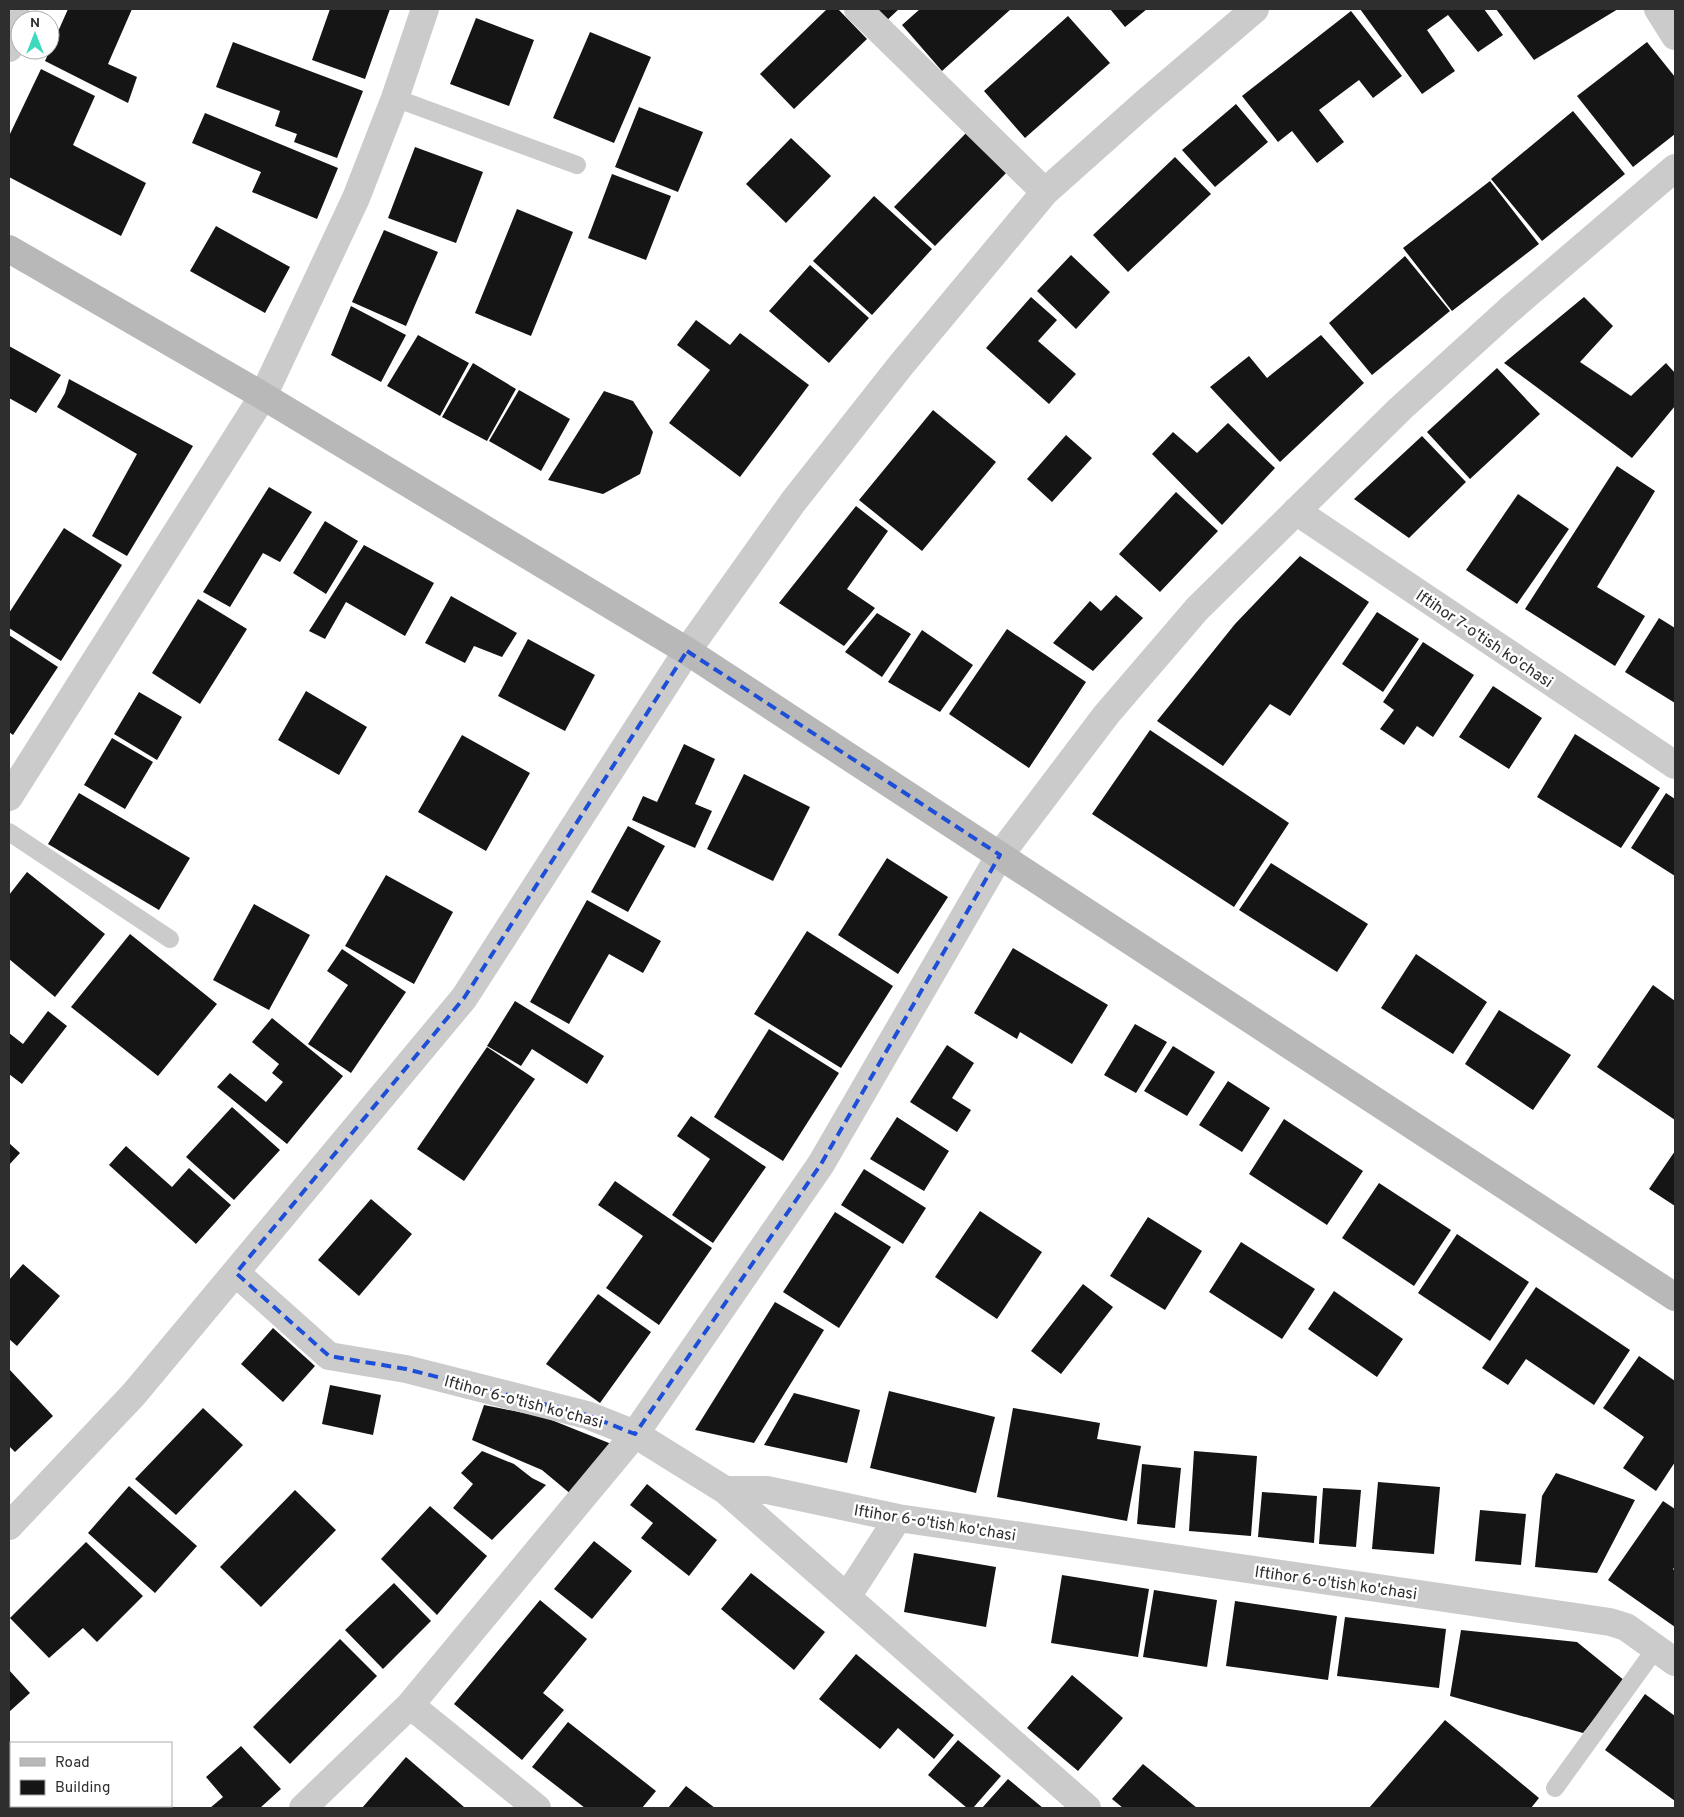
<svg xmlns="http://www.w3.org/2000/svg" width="1684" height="1817" font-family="Overpass,sans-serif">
<rect width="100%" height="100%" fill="#fff"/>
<path fill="#151515" d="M68,9H132L108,64L137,77L128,103L45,61Z
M330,9H390L365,79L312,60Z
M827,9H838L867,39L794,109L760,74Z
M871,9H899L884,23Z
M920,9H1011L942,71L902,25Z
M1110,9H1147L1125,27Z
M1360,9H1484L1503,35L1478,52L1448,15L1427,30L1455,71L1422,94Z
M1496,9H1618L1534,60Z
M1351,11L1402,76L1373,98L1359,80L1319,110L1344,142L1317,163L1292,131L1278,142L1242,96Z
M1068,16L1110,63L1025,138L984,91Z
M476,18L534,40L509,106L450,84Z
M590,32L651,57L614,143L553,118Z
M233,42L363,91L337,158L294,142L297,134L275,126L280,111L216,87Z
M1647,42L1675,77V134L1633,167L1577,96Z
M41,69L95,96L73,145L146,183L121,236L9,177V136Z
M1236,104L1268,142L1215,187L1182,150Z
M639,107L703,132L678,192L615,167Z
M1573,111L1625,174L1542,241L1491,179Z
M205,113L338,168L317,219L252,192L261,172L192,143Z
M968,131L1009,170L935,246L894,207Z
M791,138L831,176L786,223L746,184Z
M415,147L483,172L456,243L388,218Z
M1175,157L1211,194L1128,272L1093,235Z
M612,174L671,196L646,260L588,238Z
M1490,181L1539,244L1452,311L1403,248Z
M874,196L932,249L872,315L813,261Z
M517,209L573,232L531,336L475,313Z
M216,226L290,267L265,313L190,271Z
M384,230L438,252L406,326L352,302Z
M1071,255L1110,292L1076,329L1037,291Z
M1405,256L1450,311L1372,375L1329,323Z
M810,265L869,318L829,363L769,311Z
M1031,297L1057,320L1038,341L1076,374L1049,404L986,348Z
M1584,297L1613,326L1580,362L1631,396L1666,363L1675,373V406L1632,458L1504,363Z
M351,306L406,335L381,382L331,355Z
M696,320L730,345L740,333L809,385L740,477L669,423L710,370L677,345Z
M418,335L469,363L440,416L387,386Z
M1321,335L1364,383L1280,462L1210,387L1249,356L1267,378Z
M9,346L61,375L36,413L9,398Z
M473,363L516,389L487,441L442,417Z
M1497,368L1540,414L1470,479L1427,432Z
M69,379L193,446L127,556L92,536L137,454L57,407L65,393Z
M519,390L570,419L541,471L489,441Z
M604,391L633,401L653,432L640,474L603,494L548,480Z
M933,410L996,462L922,551L859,500Z
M1228,423L1275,468L1222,525L1152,454L1173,432L1197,453Z
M1066,435L1092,458L1052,502L1027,479Z
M1422,436L1466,482L1409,538L1354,499Z
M1617,466L1655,491L1597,587L1645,616L1615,666L1525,609Z
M269,487L312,512L280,562L263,553L230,607L203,592Z
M1176,492L1218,531L1160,592L1119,554Z
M1518,494L1569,529L1517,604L1466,570Z
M856,506L888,531L847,589L875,608L844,646L779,603Z
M325,521L358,541L326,594L293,573Z
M64,528L122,565L61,661L9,628V613Z
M364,545L434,583L405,636L346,602L325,639L309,631Z
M1300,556L1369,602L1290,716L1270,704L1223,766L1157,721L1235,624Z
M1116,595L1143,618L1093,671L1053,643L1090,601L1101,611Z
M451,596L517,633L502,657L474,646L465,663L425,643Z
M198,599L247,629L200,704L152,673Z
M1377,612L1419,639L1383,692L1342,664Z
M877,613L911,634L882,677L845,652Z
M1659,618L1675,628V703L1625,672Z
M1007,629L1086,682L1029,768L949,714Z
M922,630L973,665L940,712L888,682Z
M9,635L58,667L13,735L9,732Z
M528,639L595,675L565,731L498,696Z
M1423,642L1474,675L1433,737L1417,726L1404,745L1380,729L1394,710L1383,702Z
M1493,686L1542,718L1509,769L1459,737Z
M306,691L367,727L339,775L278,740Z
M139,692L182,717L157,760L114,734Z
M1150,730L1289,823L1234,907L1092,814Z
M1575,734L1660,788L1621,848L1537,797Z
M462,735L530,773L486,851L418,812Z
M112,738L153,762L125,809L84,785Z
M684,744L715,759L695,804L712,811L695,848L632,820L643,796L657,802Z
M744,774L810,807L773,881L707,849Z
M79,793L190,858L159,910L48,844Z
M1666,793L1675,799V876L1631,848Z
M628,826L665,846L628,912L591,892Z
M887,858L948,897L898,974L838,935Z
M1271,863L1368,924L1337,972L1239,910Z
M27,872L105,934L55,997L9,959V895Z
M386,875L453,912L414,984L345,946Z
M587,900L661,941L643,973L609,954L569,1024L530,1002Z
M254,904L310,935L269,1010L213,980Z
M807,931L893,986L841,1068L754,1014Z
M130,934L217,1004L158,1076L71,1007Z
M1013,948L1108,1005L1072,1064L1020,1032L1017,1039L974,1013Z
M342,949L406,992L351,1073L308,1044L348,985L327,971Z
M1416,954L1487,1002L1453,1054L1381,1008Z
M1653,985L1675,1001V1120L1597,1067Z
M515,1001L604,1056L587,1084L532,1049L521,1066L487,1046Z
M1499,1010L1571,1055L1533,1110L1465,1064Z
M48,1011L67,1026L22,1084L9,1074V1033L23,1044Z
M272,1018L343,1076L287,1144L217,1087L230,1073L266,1102L283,1082L272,1073L279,1064L252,1042Z
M1135,1024L1167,1042L1136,1093L1104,1075Z
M769,1029L839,1073L783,1161L714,1117Z
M947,1045L974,1063L952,1098L971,1110L957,1132L910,1102Z
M1173,1046L1215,1072L1187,1116L1144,1091Z
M487,1047L535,1079L464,1181L417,1149Z
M1228,1081L1270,1108L1242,1152L1199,1125Z
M232,1107L280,1150L234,1200L186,1157Z
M691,1116L766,1167L713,1243L672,1215L710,1159L677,1136Z
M897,1117L949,1151L924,1191L870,1159Z
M1284,1119L1363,1171L1327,1225L1249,1174Z
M9,1143L20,1153L9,1165Z
M126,1146L172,1187L189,1168L231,1205L196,1244L109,1165Z
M1675,1151V1206L1649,1189Z
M864,1169L926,1208L903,1244L841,1205Z
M615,1181L712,1248L659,1325L606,1288L643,1236L598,1205Z
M1379,1183L1451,1230L1414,1286L1342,1238Z
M371,1199L412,1234L359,1296L318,1260Z
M980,1211L1042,1252L997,1319L935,1277Z
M835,1212L891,1247L839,1328L783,1292Z
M1148,1217L1202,1251L1165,1310L1110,1276Z
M1457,1234L1529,1282L1490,1341L1418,1293Z
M1241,1242L1315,1289L1282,1339L1209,1292Z
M23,1264L60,1296L17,1346L9,1339V1280Z
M1083,1284L1113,1307L1061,1374L1031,1351Z
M1536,1287L1630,1350L1594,1405L1526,1359L1508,1385L1482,1368Z
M1334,1291L1403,1339L1377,1377L1308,1329Z
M598,1294L651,1332L600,1403L546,1364Z
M775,1302L824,1330L754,1443L695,1430Z
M273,1328L315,1366L283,1402L241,1364Z
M1639,1356L1675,1381V1462L1656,1491L1623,1468L1644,1437L1603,1408Z
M9,1369L53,1416L15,1452L9,1446Z
M330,1385L381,1395L373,1435L322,1424Z
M889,1391L995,1417L976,1493L870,1468Z
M794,1393L860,1410L847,1463L764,1445Z
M484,1405L544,1417L614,1445L572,1495L542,1470L472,1440Z
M203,1408L243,1445L176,1515L135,1479Z
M1013,1408L1100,1423L1097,1439L1141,1446L1127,1521L997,1497Z
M482,1451L514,1464L532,1478L546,1485L492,1540L453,1508L473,1484L461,1473Z
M1194,1451L1257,1456L1251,1536L1189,1531Z
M1142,1464L1181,1468L1175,1528L1137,1524Z
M1556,1473L1635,1500L1597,1573L1535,1567L1542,1496Z
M1378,1482L1440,1487L1434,1554L1372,1549Z
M647,1484L717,1540L689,1576L641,1538L653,1523L630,1505Z
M129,1486L197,1546L155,1593L88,1533Z
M1323,1488L1361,1490L1356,1547L1319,1544Z
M295,1490L336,1530L261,1607L220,1567Z
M1262,1492L1317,1496L1314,1543L1258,1537Z
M1663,1501L1675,1509V1567L1673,1569L1675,1571V1627L1608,1580Z
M430,1506L487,1556L437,1615L381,1559Z
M1480,1510L1526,1514L1521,1565L1475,1561Z
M594,1541L632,1571L592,1619L554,1589Z
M86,1542L143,1596L97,1642L83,1628L49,1658L10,1618Z
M914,1553L996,1567L986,1627L904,1612Z
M751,1573L825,1632L794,1670L721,1609Z
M1062,1575L1149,1589L1138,1657L1051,1643Z
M394,1583L431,1621L383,1669L345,1630Z
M1154,1590L1217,1600L1207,1667L1143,1657Z
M540,1600L587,1639L543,1693L564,1710L522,1760L454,1704Z
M1235,1601L1337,1616L1328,1680L1226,1666Z
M1345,1617L1446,1629L1439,1688L1337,1676Z
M1461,1630L1577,1642L1625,1681L1583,1733L1450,1696Z
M340,1639L377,1676L290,1764L253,1727Z
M856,1654L954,1735L934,1759L898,1728L880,1749L819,1699Z
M9,1670L30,1693L9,1712Z
M1072,1675L1123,1718L1078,1771L1027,1728Z
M1645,1694L1675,1716V1801L1605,1750Z
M1445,1720L1539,1798L1531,1808H1369Z
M568,1722L656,1791L642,1808H585L532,1767Z
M958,1740L1001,1776L973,1808H967L928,1775Z
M241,1746L281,1789L260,1808H210L223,1797L206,1777Z
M406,1757L464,1807L463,1808H362Z
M1143,1764L1197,1808H1123L1112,1799Z
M1008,1779L1043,1808H982Z
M686,1786L715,1808H668Z"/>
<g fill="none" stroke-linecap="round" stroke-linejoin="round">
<path stroke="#cbcbcb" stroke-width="18" d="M395,98L577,165
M9,832L170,939
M1555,1788L1656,1648"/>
<path stroke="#cbcbcb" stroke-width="28" d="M858,9L1045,192
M1658,9L1675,36
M9,48L20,21
M1296,511L1675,765
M9,797L263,396L356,198L395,98L425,9
M236,1273L329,1356L406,1369L587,1415L635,1434L725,1490H767L898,1518L1610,1622L1626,1627L1675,1662
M725,1490L1087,1808
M9,1526L134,1394L464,998L687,651L793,502L901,365L1045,192L1146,102L1255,9
M847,1597L898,1518
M410,1705L537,1808
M303,1808L410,1705L635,1434L821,1164L1000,855L1106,715L1197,609L1400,409L1509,310L1675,168"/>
<path stroke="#b8b8b8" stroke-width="28" d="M9,249L263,396L687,651L1675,1297"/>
</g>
<path fill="none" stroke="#1d4ed8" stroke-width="4" stroke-dasharray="10 6" stroke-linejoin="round" d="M687,651L1000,855L821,1164L635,1434L587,1415L406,1369L329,1356L236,1273L464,998Z"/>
<g text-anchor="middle" stroke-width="5" stroke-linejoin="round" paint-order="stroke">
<g font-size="16" fill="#2e2e2e" stroke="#fff">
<text transform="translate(1485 638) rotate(34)" y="6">Iftihor 7-o'tish ko'chasi</text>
<text transform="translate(524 1401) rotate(15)" y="6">Iftihor 6-o'tish ko'chasi</text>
<text transform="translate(935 1522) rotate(9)" y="6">Iftihor 6-o'tish ko'chasi</text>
<text transform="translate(1336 1582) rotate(8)" y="6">Iftihor 6-o'tish ko'chasi</text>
</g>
</g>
<rect width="1684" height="1817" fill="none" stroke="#2e2e2e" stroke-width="20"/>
<rect x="10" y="1742" width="162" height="65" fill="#ffffff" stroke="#ababab"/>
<rect x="20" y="1758" width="25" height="8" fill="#b8b8b8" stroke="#ababab"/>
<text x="55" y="1767" font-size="15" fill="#2e2e2e">Road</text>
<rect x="20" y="1780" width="25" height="15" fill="#151515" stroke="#ababab"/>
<text x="55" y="1792" font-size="15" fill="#2e2e2e">Building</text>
<g transform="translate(35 35)"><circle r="24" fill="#ffffff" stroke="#ababab"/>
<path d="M0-4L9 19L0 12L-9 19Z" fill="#3cdabe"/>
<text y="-8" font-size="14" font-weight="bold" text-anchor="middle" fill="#2e2e2e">N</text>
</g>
</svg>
